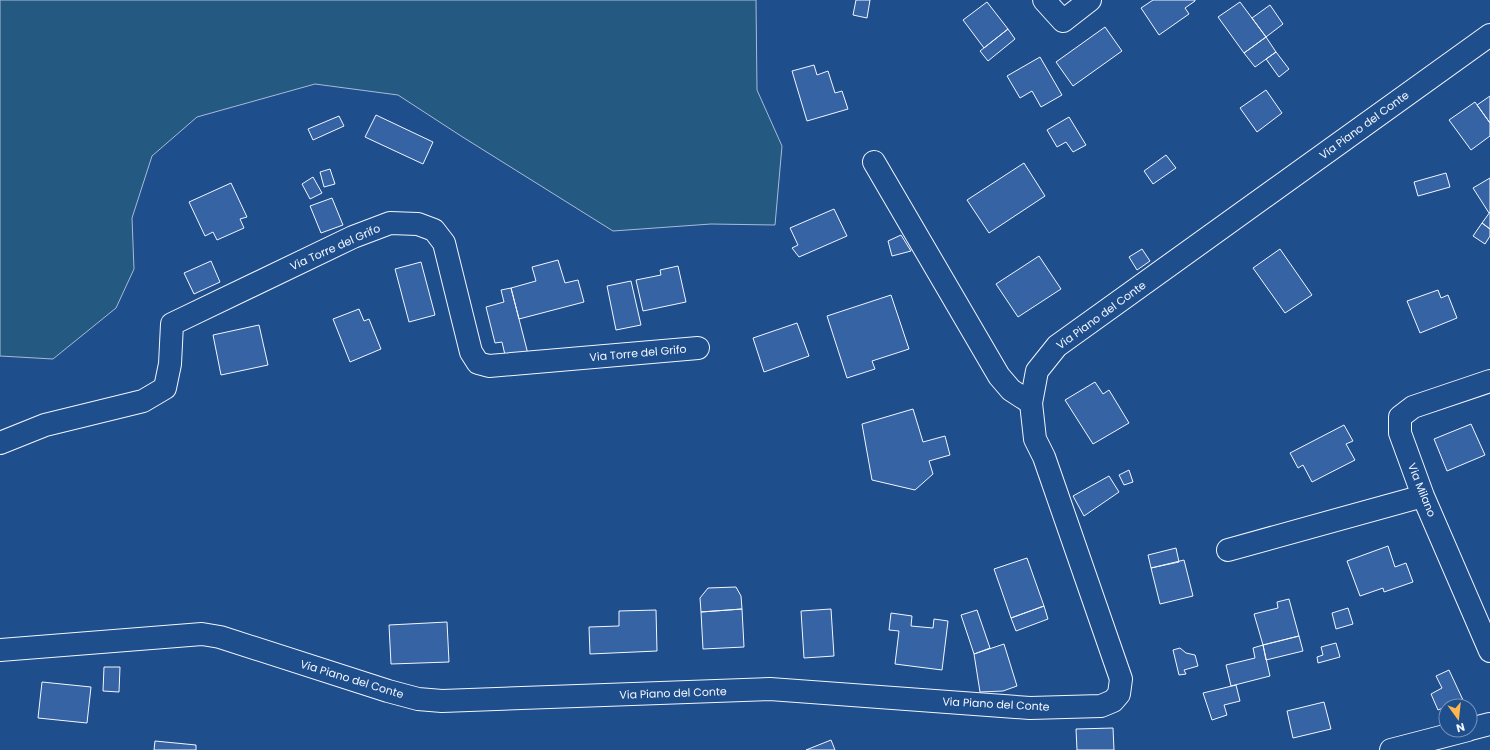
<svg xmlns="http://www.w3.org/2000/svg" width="1490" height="750" font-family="Poppins,sans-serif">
<rect width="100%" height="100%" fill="#1f4e8c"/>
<path fill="#245a82" stroke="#a8bbd7" d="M0,0H756L757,90L782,146L775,225L711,224L613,231L461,136L398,95L315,84L197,117L152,156L132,218L134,269L116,308L53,359L0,356Z"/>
<path fill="#3563a3" stroke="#f2f6ff" d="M856,0H870L867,18L853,15Z
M1153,0H1195V1L1185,8L1189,14L1159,35L1141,8Z
M987,2L1008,29L984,48L963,20Z
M1240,2L1266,37L1244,53L1218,17Z
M1270,5L1283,24L1266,37L1252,18Z
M1105,27L1122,51L1073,86L1056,62Z
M1008,29L1015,39L988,61L980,51Z
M1266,37L1276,52L1255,67L1244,53Z
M1276,52L1289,69L1279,77L1266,59Z
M1040,57L1062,95L1041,107L1032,91L1020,98L1007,76Z
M814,65L817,75L828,71L835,93L842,91L848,109L807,121L792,71Z
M1266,90L1282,113L1257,132L1240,108Z
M1490,96V123L1477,105Z
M1475,102L1490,123V136L1471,150L1449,120Z
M376,115L433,142L423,164L365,137Z
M339,116L344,126L313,140L308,129Z
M1069,117L1086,145L1073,152L1066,142L1057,147L1047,130Z
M1166,155L1176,168L1153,184L1144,171Z
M1024,163L1045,196L989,233L967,200Z
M330,169L335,184L324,187L320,172Z
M1446,173L1450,187L1418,196L1414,182Z
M313,177L322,193L310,199L302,184Z
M1490,178V212L1489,213L1473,188Z
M231,183L247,217L240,219L244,228L217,240L213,232L205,236L189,202Z
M332,198L343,225L321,233L310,206Z
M834,209L847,236L799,257L792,248L798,245L790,228Z
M1490,212V229L1482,223Z
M1482,223L1490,229V236L1485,244L1473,236Z
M901,235L911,251L892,256L888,241Z
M1142,249L1150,261L1137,270L1129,257Z
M1280,249L1312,295L1285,313L1253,268Z
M1039,256L1061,289L1018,317L996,284Z
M558,260L565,283L578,280L584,302L519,319L511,288L536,281L532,267Z
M211,261L220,282L194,294L184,273Z
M421,262L435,315L409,322L395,269Z
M678,266L686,302L643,311L636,280L661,275L660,270Z
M631,281L641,325L616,330L607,286Z
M511,288L528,354L505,355L502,342L495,343L486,307L504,302L501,290Z
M1438,290L1441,298L1448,295L1457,318L1420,333L1407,301Z
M891,295L909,349L872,361L875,369L847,378L827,316Z
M359,309L364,321L369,319L381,349L350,362L333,319Z
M797,323L809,356L764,372L753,338Z
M259,325L268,365L221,375L213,335Z
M1095,382L1103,394L1109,390L1129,423L1093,444L1065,400Z
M913,409L923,442L945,436L950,455L929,461L933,474L915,490L872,480L862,424Z
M1471,424L1485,455L1447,471L1434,439Z
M1344,425L1353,441L1346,444L1355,460L1312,482L1303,465L1298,468L1290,453Z
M1129,470L1133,482L1124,485L1119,475Z
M1109,476L1119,492L1084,516L1073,496Z
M1388,546L1395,567L1406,563L1413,582L1384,592L1383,588L1360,596L1347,561Z
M1176,548L1179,562L1151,568L1148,555Z
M1027,558L1044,606L1011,618L994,569Z
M1184,560L1193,596L1160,604L1151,568Z
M736,587L741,596L742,609L701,612L700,598L708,588Z
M1289,599L1299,636L1263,645L1254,614L1278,608L1277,602Z
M1044,606L1048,619L1016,631L1011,618Z
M1348,608L1353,624L1336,629L1332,613Z
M742,609L744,647L703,649L701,612Z
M831,609L834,656L804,658L801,611Z
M656,610L657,651L590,654L589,627L619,626V611Z
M977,610L990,648L974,654L961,615Z
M891,613L912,616L911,626L933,628L934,619L948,621L942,670L895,664L899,631L889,630Z
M447,622L449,662L391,664L389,625Z
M1299,636L1303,651L1266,660L1263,645Z
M1336,643L1340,657L1318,663L1317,657L1323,655L1321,647Z
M1004,644L1017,686L1003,691L980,692L974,654Z
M1263,645L1270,676L1231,686L1226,665L1255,658L1253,648Z
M1180,648L1186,653L1195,655L1198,666L1184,670L1186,674L1179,675L1173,650Z
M104,667H120L119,692L103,691Z
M1449,670L1463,700L1438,710L1431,694L1442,688L1436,676Z
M42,682L91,687L87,723L38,718Z
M1236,685L1240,701L1224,705L1227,715L1212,720L1203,693Z
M1324,702L1331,729L1293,738L1287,711Z
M1113,728L1114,750H1077L1076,729Z
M831,740L835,750H806Z
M155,741L196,745V750H154Z"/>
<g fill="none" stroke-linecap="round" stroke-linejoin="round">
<g stroke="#f2f6ff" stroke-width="24">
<path id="minor" d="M1044,0L1063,21L1090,0
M874,162L999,376L1011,390L1031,403
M1490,381L1413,407L1400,417V433L1423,496L1490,651
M0,443L45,425L143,401L165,388L170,364L172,324L353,237L390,223L418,224L434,230L444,243L471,352L478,363L489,366L698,348
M1228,550L1423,496
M0,650L202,634L220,637L388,691L418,699L442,701L770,689L1030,708L1101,706L1113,701L1119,694L1121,679L1044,457L1035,439L1031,403L1037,371L1057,346L1490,35
M1470,729L1490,724
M1391,750L1468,730"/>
</g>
<use href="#minor" stroke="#1f4e8c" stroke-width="22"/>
</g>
<g text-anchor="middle" stroke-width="3" stroke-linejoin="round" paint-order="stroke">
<g font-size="11" fill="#f2f6ff" stroke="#1f4e8c">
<text transform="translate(1364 125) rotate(-36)" y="4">Via Piano del Conte</text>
<text transform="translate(335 247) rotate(-24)" y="4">Via Torre del Grifo</text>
<text transform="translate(1101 315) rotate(-36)" y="4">Via Piano del Conte</text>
<text transform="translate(638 353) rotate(-5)" y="4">Via Torre del Grifo</text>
<text transform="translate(1422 490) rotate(68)" y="4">Via Milano</text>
<text transform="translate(352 679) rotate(17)" y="4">Via Piano del Conte</text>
<text transform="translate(673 693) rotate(-2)" y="4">Via Piano del Conte</text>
<text transform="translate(996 704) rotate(3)" y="4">Via Piano del Conte</text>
</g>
</g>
<g transform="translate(1458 718) rotate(165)"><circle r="19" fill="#1f4e8c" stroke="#7391ba"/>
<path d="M0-3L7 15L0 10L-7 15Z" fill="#ffb74d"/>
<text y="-6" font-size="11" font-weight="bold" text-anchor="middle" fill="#f2f6ff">N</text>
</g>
</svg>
